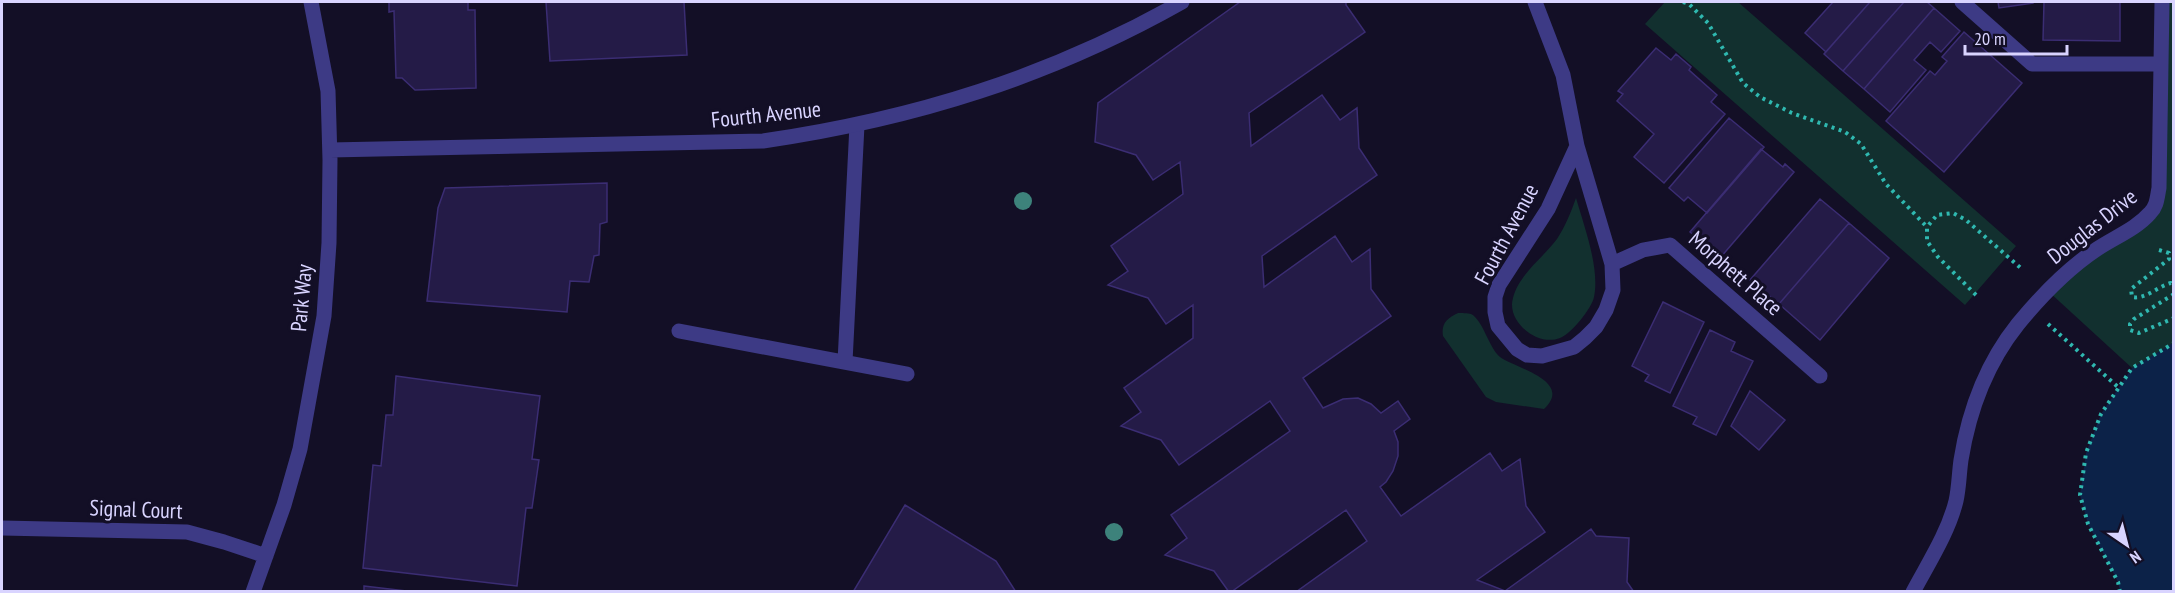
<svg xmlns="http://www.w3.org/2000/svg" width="2175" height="593" font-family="'PT Sans Narrow',sans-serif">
<rect width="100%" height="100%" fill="#130f26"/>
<path fill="#12302f" d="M1665,2H1738L2016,246L1965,305L1645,24Z
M2162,2H2173V347L2132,368L2048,291L2156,205Z
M1576,198C1584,226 1600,268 1594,297C1592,308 1571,334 1560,338C1537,347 1506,321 1513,298C1519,274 1543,258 1557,239C1565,227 1571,212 1576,198Z
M1458,313C1461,313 1468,313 1471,314C1483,320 1489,348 1500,357C1515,368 1574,381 1544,409L1496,402L1486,397L1443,336C1441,324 1447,318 1458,313Z"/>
<path fill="#0c2248" d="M2173,343V591H2120L2118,582L2088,524L2080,495L2086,453L2101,414L2132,368Z"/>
<path fill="#241b47" stroke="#3b2d73" stroke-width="1.5" d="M389,2H468V10H475L476,88L415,90L402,78H396L394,11L389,12Z
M546,2H684L687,55L550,61Z
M1240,2H1346V5L1365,32L1249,113L1251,146L1322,95L1340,120L1357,108L1359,148L1377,175L1262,256L1264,287L1335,236L1352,262L1370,249L1371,289L1391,316L1303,378L1323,408L1343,399L1358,398L1371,404L1381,413L1398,401L1410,419L1394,431L1398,442V456L1393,471L1386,482L1380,487L1401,516L1490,453L1502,471L1520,459L1526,506L1545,532L1477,580L1505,591L1591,529L1596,536L1629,538L1627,582L1634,592H1296L1367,541L1346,510L1231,592H1229L1214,571L1165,555L1187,538L1171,515L1290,431L1270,401L1179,465L1161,440L1121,426L1141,412L1124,388L1193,338V305L1166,324L1148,298L1108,285L1128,271L1111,246L1183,194L1180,162L1153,180L1136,155L1095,142L1098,103Z
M1833,2H1870L1826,52L1805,33Z
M1870,2H1904L1843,71L1824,54Z
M1904,2H1927L1934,8L1864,89L1843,71Z
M1998,2H2033V3L1999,8Z
M2044,2H2120V41L2043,40Z
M1934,8L1960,31L1941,52L1930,42L1914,60L1926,70L1890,112L1864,89Z
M1964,32L2022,83L1944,172L1886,121L1930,71L1935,75L1947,61L1942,57Z
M1656,48L1671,60L1676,54L1691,67L1689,70L1717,95L1711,102L1725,114L1664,183L1634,157L1654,134L1617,101L1623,94L1618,91Z
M1729,118L1764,147L1707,213L1688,197L1684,201L1669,188Z
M1761,149L1783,167L1785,164L1794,172L1720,258L1690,232Z
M607,183V222L600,224L599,255L594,256L589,282L570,281L567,312L427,301L438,208L445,188Z
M1820,199L1849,223L1779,304L1750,280Z
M1849,223L1889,258L1820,340L1779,304Z
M1663,302L1704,322L1670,393L1645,381L1649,375L1632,366Z
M1710,330L1735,342L1731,351L1753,361L1716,435L1693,424L1697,417L1673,406Z
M396,376L540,396L532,459L539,460L532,508H526L517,586L363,568L373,465L381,466L386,415H393Z
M1750,391L1785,420L1759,450L1731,426Z
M905,505L996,561L1016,592H853Z
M364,586L415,592H364Z"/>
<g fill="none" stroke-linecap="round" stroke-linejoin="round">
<path stroke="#2fb8b0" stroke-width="4" stroke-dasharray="3 4.5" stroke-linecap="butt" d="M1683,2L1689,4L1708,23L1743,83L1760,97L1792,113L1845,132L1861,144L1886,184L1927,227
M2159,250L2169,253V259L2131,289L2132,297C2145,300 2158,286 2171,283L2174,286
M2174,294L2134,319L2130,324V330L2139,333L2174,318
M1976,295L1938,257L1927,241V227L1937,215L1953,213L1966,220L2023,270
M2048,324L2119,388
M2120,592L2118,582L2088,524L2080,495L2086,453L2101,414L2132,368L2174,343"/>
<path stroke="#3d3a85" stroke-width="15" d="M679,331L907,374
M845,362L857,125"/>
<path stroke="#3d3a85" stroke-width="15" d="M1535,2L1563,75L1577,146L1612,264L1613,290L1606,310L1596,327L1585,338L1574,347L1542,356L1527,355L1517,349L1498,326L1495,312V297L1499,285L1548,209L1577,146
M1962,2L2032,64H2161
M330,150L763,141C914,119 1049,77 1182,2
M1612,264L1643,250L1670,245L1820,376
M2,528L187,532L224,542L266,556
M253,592L284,505L300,449L324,316L329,243L330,160L328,91L311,2
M1913,592C1929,562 1948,533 1956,501C1959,488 1959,474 1961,460C1969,410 1986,364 2018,324C2041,296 2067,269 2097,249C2115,237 2136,229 2150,213C2157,206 2157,198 2159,188L2162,2"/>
</g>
<g fill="#3d827b">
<circle cx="1023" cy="201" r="9"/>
<circle cx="1114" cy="532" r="9"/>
</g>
<g text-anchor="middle" stroke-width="6" stroke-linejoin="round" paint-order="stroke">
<g font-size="22" fill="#d9d4ff" stroke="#130f26">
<text transform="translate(766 114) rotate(-6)" y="8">Fourth Avenue</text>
<text transform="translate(2092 226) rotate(-38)" y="8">Douglas Drive</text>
<text transform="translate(1506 234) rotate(-62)" y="8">Fourth Avenue</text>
<text transform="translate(1736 273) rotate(41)" y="8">Morphett Place</text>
<text transform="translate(301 298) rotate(-85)" y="8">Park Way</text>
<text transform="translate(136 509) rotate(2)" y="8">Signal Court</text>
</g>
</g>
<rect width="2175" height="593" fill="none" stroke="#d9d4ff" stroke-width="6"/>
<g transform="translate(2127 545) rotate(145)" stroke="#130f26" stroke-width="4.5" paint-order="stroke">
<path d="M0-4.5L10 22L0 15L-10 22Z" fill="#d9d4ff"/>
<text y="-9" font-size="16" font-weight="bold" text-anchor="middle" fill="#d9d4ff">N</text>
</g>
<path d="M1965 45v9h102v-9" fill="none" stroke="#d9d4ff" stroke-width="3"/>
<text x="1974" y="45" font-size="18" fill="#d9d4ff" stroke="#130f26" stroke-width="4.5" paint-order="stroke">20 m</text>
</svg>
